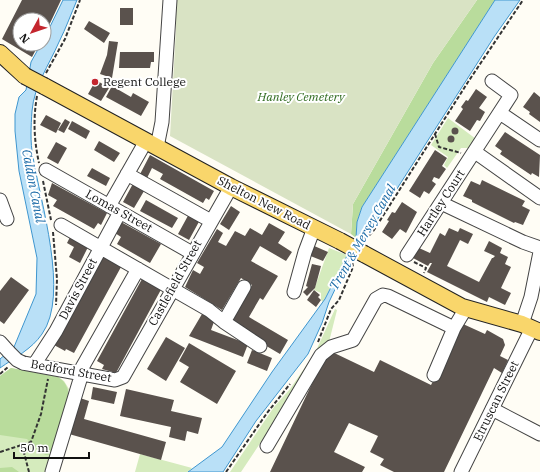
<svg xmlns="http://www.w3.org/2000/svg" width="540" height="472" font-family="'IBM Plex Serif',serif">
<rect width="100%" height="100%" fill="#fffdf5"/>
<path fill="#d5ebbd" d="M448,118L476,139L468,148H461L447,168L444,165L448,157L431,145Z
M329,248L347,255L323,302L321,300V293L314,290Z
M335,309L337,310L329,342L288,401L247,463L241,472H230L274,407L290,389L315,353Z
M11,368L58,377L64,381L69,389L48,472H0V376Z
M140,454L192,468L188,472H135Z"/>
<path fill="#b9dc9c" d="M477,0H495L362,207L357,222L356,238L351,234L353,204L433,63Z
M11,368L58,377C82,391 60,433 53,454L46,455L41,453L27,439L0,435V376Z
M12,467L19,472H0V468Z"/>
<path fill="#d9e3c4" d="M175,0H477L433,63L353,204L351,234L170,136L176,29Z"/>
<path fill="#b9e0f7" stroke="#3f96cf" d="M63,0H77C71,14 66,28 59,42C49,65 34,86 32,111C31,126 30,142 33,157C40,201 70,295 42,334C32,349 14,358 0,368V359L14,347L36,294L37,258L19,171L15,131V114L19,97L26,90L31,62L41,44H44V39Z
M495,0H520L494,37L377,220L362,239L348,262L329,302L322,323L308,354L256,421L223,472H188L222,447L272,372L325,299L356,238L357,222L362,207Z"/>
<path fill="#5a524d" d="M22,0H61L44,36V20H20V44H39L32,57L2,39Z
M120,8H133V25H120Z
M89,21L110,33L104,43L84,29Z
M109,41L118,42L112,78L100,74L107,55Z
M120,52H154V62H151L150,68H119Z
M96,80L109,88L101,101L88,94Z
M112,86L131,97L133,93L149,102L141,116L106,97Z
M476,89L487,97L479,108L485,112L480,121L477,120L470,131L455,121L463,109L461,107L466,100L468,101Z
M534,92L540,97V122L529,114L530,112L523,107Z
M46,115L61,123L56,133L40,125Z
M65,119L70,122L64,133L58,130Z
M72,121L90,131L86,139L68,129Z
M451.5 131a3.5 3.5 0 1 1 7 0a3.5 3.5 0 1 1-7 0Z
M505,132L540,155L539,177L532,173L531,175L500,154L502,151L495,146Z
M447.5 139a3.5 3.5 0 1 1 7 0a3.5 3.5 0 1 1-7 0Z
M99,141L120,153L114,162L94,150Z
M56,142L67,148L58,164L47,158Z
M435,150L447,158L442,166L446,169L439,179L434,177L432,181L436,184L429,194L424,191L420,198L409,191Z
M150,155L214,191L209,200L206,198L203,203L160,179L163,174L152,168L145,182L138,178Z
M92,168L110,178L106,186L87,176Z
M135,180L147,186L134,208L123,202Z
M482,180L525,201L522,206L530,210L523,225L515,222L514,223L472,202V200L463,196L471,181L480,185Z
M52,183L107,213L101,225L98,223L94,229L53,206L57,200L48,195Z
M146,200L178,218L172,228L140,211Z
M402,202L417,212L406,233L400,229L392,239L382,232L389,221L387,220L392,212L395,213Z
M231,206L240,212L229,230L220,224Z
M190,212L201,218L189,240L178,234Z
M121,222L161,244L150,263L117,244L121,237L115,233Z
M269,223L285,232L278,243L292,252L286,261L260,246L251,261L278,276L263,300L260,298L249,317L288,340L280,354L229,324L252,285L241,278L222,310L185,287L193,270L200,274L204,267L197,263L217,229L223,233L218,242L226,246L235,231L245,236L250,228L262,235Z
M449,228L458,232L460,228L473,234L468,244L460,240L447,266L479,282L492,258H493L495,256L484,251L489,241L502,248L500,253L508,257L505,264L511,267L501,288L511,293L505,305L489,297L487,302L427,272L432,263H430L428,266L413,258L419,248L430,253L440,233L445,236Z
M72,233L90,243L80,263L69,257L74,247L67,243Z
M312,245L328,252L323,261L308,255Z
M104,254L121,267L74,353L66,349L65,351L54,345Z
M312,264L321,266L315,288L307,296L303,292L308,287L306,286Z
M11,277L29,290L4,324L0,321V291Z
M142,279L164,284L116,373L102,369L104,365L97,361Z
M314,290L320,295L318,297L321,300L316,307L307,300Z
M202,314L215,319L211,330L248,344L243,357L189,336Z
M463,324L485,334L487,330L503,339L505,345L500,356L508,360L502,373L494,368L444,472H394L380,465L384,459L370,452L378,436L349,423L334,452L365,467L362,472H270L328,350L374,372L380,360L431,385Z
M166,337L185,348L166,381L147,369Z
M189,343L236,371L217,404L180,382L189,367L179,361Z
M252,350L272,358L267,371L247,363Z
M93,387L117,392L114,404L91,399Z
M126,389L174,400L171,411L202,418L198,434L187,431L185,441L169,437L171,427L120,416Z
M80,398L89,401L84,419L166,442L161,460L69,434Z"/>
<g fill="none" stroke-linecap="round" stroke-linejoin="round">
<g stroke="#444" stroke-width="15">
<path id="minor" d="M500,113L540,140
M157,147L162,122L170,0
M475,152L540,198
M46,170L192,253
M127,174L211,221
M0,200L7,219
M441,203L523,242L540,248
M109,206L146,141
M61,225L209,310L224,322L260,346
M407,255L511,95L492,81
M294,292L305,252L314,228
M224,322L244,287
M522,324L531,297L540,252
M0,342L9,352
M23,363L115,380L123,377L231,187
M34,365L56,331L120,212
M79,373L138,269
M434,375L454,328L466,308
M492,409L540,434
M267,446L321,355L331,347L353,340L376,299L383,295L388,296L454,328
M52,472L82,373
M461,472L531,330"/>
</g>
<g stroke="#222" stroke-width="18">
<path id="major" d="M0,53L25,76
M44,86L231,187L340,241
M364,254L462,307L522,324L540,332"/>
</g>
<path stroke="#333" stroke-width="2" stroke-dasharray="4 2" stroke-linecap="butt" d="M46,73L65,39L80,0
M37,96C33,119 34,140 39,163
M435,134L439,147L461,153
M43,181L51,220
M53,232L57,279L56,305
M365,240L374,230L468,82L523,0
M414,262L426,268L424,273
M318,342L331,309L339,300L353,267L352,261
M0,374L8,367
M22,445L29,472
M0,452L31,442L41,414L48,379
M226,472L267,413L290,384"/>
<use href="#minor" stroke="#fff" stroke-width="13"/>
<use href="#major" stroke="#f9d66b" stroke-width="16"/>
<g stroke="#444" stroke-width="15" stroke-linecap="butt">
<path id="minor-bridge" d="M9,352L17,360L23,363"/>
</g>
<g stroke="#222" stroke-width="18" stroke-linecap="butt">
<path id="major-bridge" d="M25,76L44,86
M340,241L364,254"/>
</g>
<use href="#minor-bridge" stroke="#fff" stroke-width="13"/>
<use href="#major-bridge" stroke="#f9d66b" stroke-width="16"/>
</g>
<circle fill="#c4262e" stroke="#fff" stroke-width="1.5" cx="95" cy="82" r="4"/>
<g text-anchor="middle" stroke-width="4" stroke-linejoin="round" paint-order="stroke">
<g font-size="12" fill="#111" stroke="#fff" text-anchor="start">
<text x="103" y="86">Regent College</text>
</g>
<g font-size="12" font-style="italic" fill="#2f6b1f" stroke="#fff">
<text x="301" y="101">Hanley Cemetery</text>
</g>
<g font-size="12" fill="#111" stroke="#fff">
<text transform="translate(264 203) rotate(27)" y="4">Shelton New Road</text>
<text transform="translate(441 203) rotate(-57)" y="4">Hartley Court</text>
<text transform="translate(119 211) rotate(29)" y="4">Lomas Street</text>
<text transform="translate(175 283) rotate(-61)" y="4">Castlefield Street</text>
<text transform="translate(78 289) rotate(-62)" y="4">Davis Street</text>
<text transform="translate(71 371) rotate(10)" y="4">Bedford Street</text>
<text transform="translate(496 401) rotate(-64)" y="4">Etruscan Street</text>
</g>
<g font-size="13" font-style="italic" fill="#1768a6" stroke="#fff">
<text transform="translate(34 186) rotate(79)" y="5">Caldon Canal</text>
<text transform="translate(362 237) rotate(-60)" y="5">Trent &amp; Mersey Canal</text>
</g>
</g>
<g transform="translate(32 32) rotate(230)"><circle r="19" fill="#ffffff" stroke="#a0a0a0"/>
<path d="M0-3L7 15L0 10L-7 15Z" fill="#c4262e"/>
<text y="-6" font-size="11" font-weight="bold" text-anchor="middle" fill="#111111">N</text>
</g>
<path d="M14 452v6h75v-6" fill="none" stroke="#111111" stroke-width="2"/>
<text x="20" y="452" font-size="12" fill="#111111" stroke="#ffffff" stroke-width="3" paint-order="stroke">50 m</text>
</svg>
